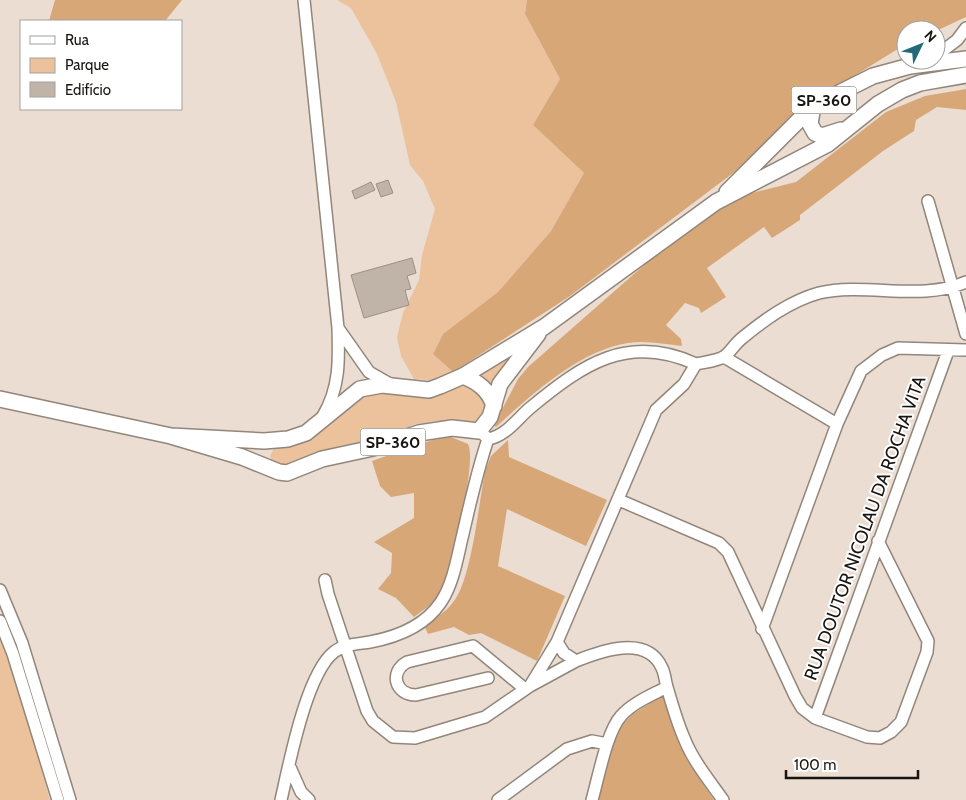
<svg xmlns="http://www.w3.org/2000/svg" width="966" height="800" font-family="Cabin,sans-serif">
<rect width="100%" height="100%" fill="#ebddd1"/>
<path fill="#ebc29b" d="M337,0H527L525,14L560,79L533,125L584,173L551,231L498,292L443,334L433,354L453,372L430,380L414,379L401,356L397,337L403,313L419,280L422,255L435,209L423,181L410,165L396,102L377,54L351,8Z
M509,358L494,395L474,377Z
M466,384L475,385L487,404L486,412L474,423L467,425L435,421L416,424L372,440L340,446L287,467L272,462L270,456L275,446L358,395Z
M0,632L7,649L50,800H0Z"/>
<path fill="#d7a778" d="M55,0H182L165,21H49Z
M527,0H966V17L936,31L906,30V44L823,95L772,137L741,167L570,296L453,372L433,354L443,334L498,292L551,231L584,173L533,125L560,79L525,14Z
M966,89V110L937,107L916,120L914,131L883,151L800,215V220L772,238L764,227L707,268L726,297L701,313L699,308L685,303L666,325L681,339L682,346C664,344 646,340 628,343C580,350 531,395 496,427L494,425L518,379L528,367L716,202L796,182L886,112L925,96Z
M451,437L468,444C478,465 449,564 442,591L437,600L414,617L396,598L378,589L391,573L392,553L374,542L414,518V493L391,497L380,486L372,461L433,440Z
M508,440L509,457L607,500L586,546L507,509L498,566L565,596L537,661L481,633L469,635L454,627L428,634L424,625C436,618 448,611 456,598C472,573 479,503 485,471L491,456Z
M663,695L687,760L714,800H597L618,729L633,714Z"/>
<path fill="#c0b3a7" stroke="#9c8f84" d="M388,180L393,193L381,197L376,184Z
M371,182L375,190L355,199L352,191Z
M412,258L416,273L407,276L411,289L405,290L409,305L364,318L351,275Z"/>
<g fill="none" stroke-linecap="round" stroke-linejoin="round">
<g stroke="#92867b" stroke-width="14">
<path id="minor" d="M304,0L338,328C339,359 340,388 323,416
M936,56L957,40L966,28
M928,201L966,334
M338,328L369,372L390,384
M724,357L837,424
M696,364C705,362 718,361 725,356C731,351 735,344 741,339C764,320 790,301 819,293C867,282 920,302 966,282
M482,433L488,439C506,436 517,419 530,408C583,364 628,333 696,364
M619,500L719,543L728,552L795,696L802,708L815,718L867,737L880,738L891,732L901,722L927,652L928,641L878,541
M325,580L328,594L367,711L373,721L393,737L415,738L485,717L530,686
M0,590L22,643L70,800
M0,621L13,654L58,800
M762,629L837,424L861,371L882,355L898,348L966,350
M557,642L564,653L576,661C601,651 647,634 662,668C665,674 665,681 667,687C672,704 677,722 684,738C693,761 709,780 723,800
M576,661L530,686L557,642L656,410L684,384L696,364
M488,678L416,695C395,695 389,672 407,662L473,646L525,689
M815,718L948,351
M289,765L301,792L309,800
M281,800C289,765 306,674 334,652C344,644 358,644 370,642C397,637 425,626 441,602C453,584 457,559 462,538C470,504 477,471 488,439
M498,800L567,749L592,741L607,744
M592,800C598,779 607,731 621,716C632,703 652,695 667,687"/>
</g>
<g stroke="#92867b" stroke-width="18">
<path id="major" d="M813,106L810,124L815,133L822,136L841,130
M727,192L813,106L873,76L910,66L966,59
M463,376C478,382 489,390 494,406
M0,399L171,436L242,457L279,472L287,473L322,459L373,448L419,433L452,428L479,431L490,417L500,384L538,334
M171,436L264,441L288,439L306,433L360,389L382,385L429,390L440,386L463,376L544,327L716,202L828,144L878,104L902,90L920,83L966,75"/>
</g>
<use href="#minor" stroke="#fff" stroke-width="11"/>
<use href="#major" stroke="#fff" stroke-width="15"/>
</g>
<g text-anchor="middle" stroke-width="4" stroke-linejoin="round" paint-order="stroke">
<g fill="#fff" stroke="#5d5a58" stroke-width="1">
<rect x="791.5" y="86.5" width="65" height="27" rx="4"/>
<rect x="360.5" y="428.5" width="65" height="27" rx="4"/>
</g>
<g font-size="16" font-weight="bold" fill="#181410">
<text x="824" y="106">SP-360</text>
<text x="393" y="448">SP-360</text>
</g>
<g font-size="18" fill="#181410" stroke="#fff">
<text transform="translate(865 528) rotate(-70)" y="6">RUA DOUTOR NICOLAU DA ROCHA VITA</text>
</g>
</g>
<rect x="20" y="20" width="162" height="90" fill="#ffffff" stroke="#a3a19f"/>
<rect x="30" y="36" width="25" height="8" fill="#ffffff" stroke="#a3a19f"/>
<text x="65" y="45" font-size="15" fill="#181410">Rua</text>
<rect x="30" y="58" width="25" height="15" fill="#ebc29b" stroke="#a3a19f"/>
<text x="65" y="70" font-size="15" fill="#181410">Parque</text>
<rect x="30" y="82" width="25" height="15" fill="#c0b3a7" stroke="#a3a19f"/>
<text x="65" y="95" font-size="15" fill="#181410">Edifício</text>
<g transform="translate(921 45) rotate(47)"><circle r="24" fill="#ffffff" stroke="#a3a19f"/>
<path d="M0-4L9 19L0 12L-9 19Z" fill="#236979"/>
<text y="-8" font-size="14" font-weight="bold" text-anchor="middle" fill="#181410">N</text>
</g>
<path d="M786 770v8h132v-8" fill="none" stroke="#181410" stroke-width="2.5"/>
<text x="794" y="770" font-size="15" fill="#181410" stroke="#ffffff" stroke-width="4" paint-order="stroke">100 m</text>
</svg>
